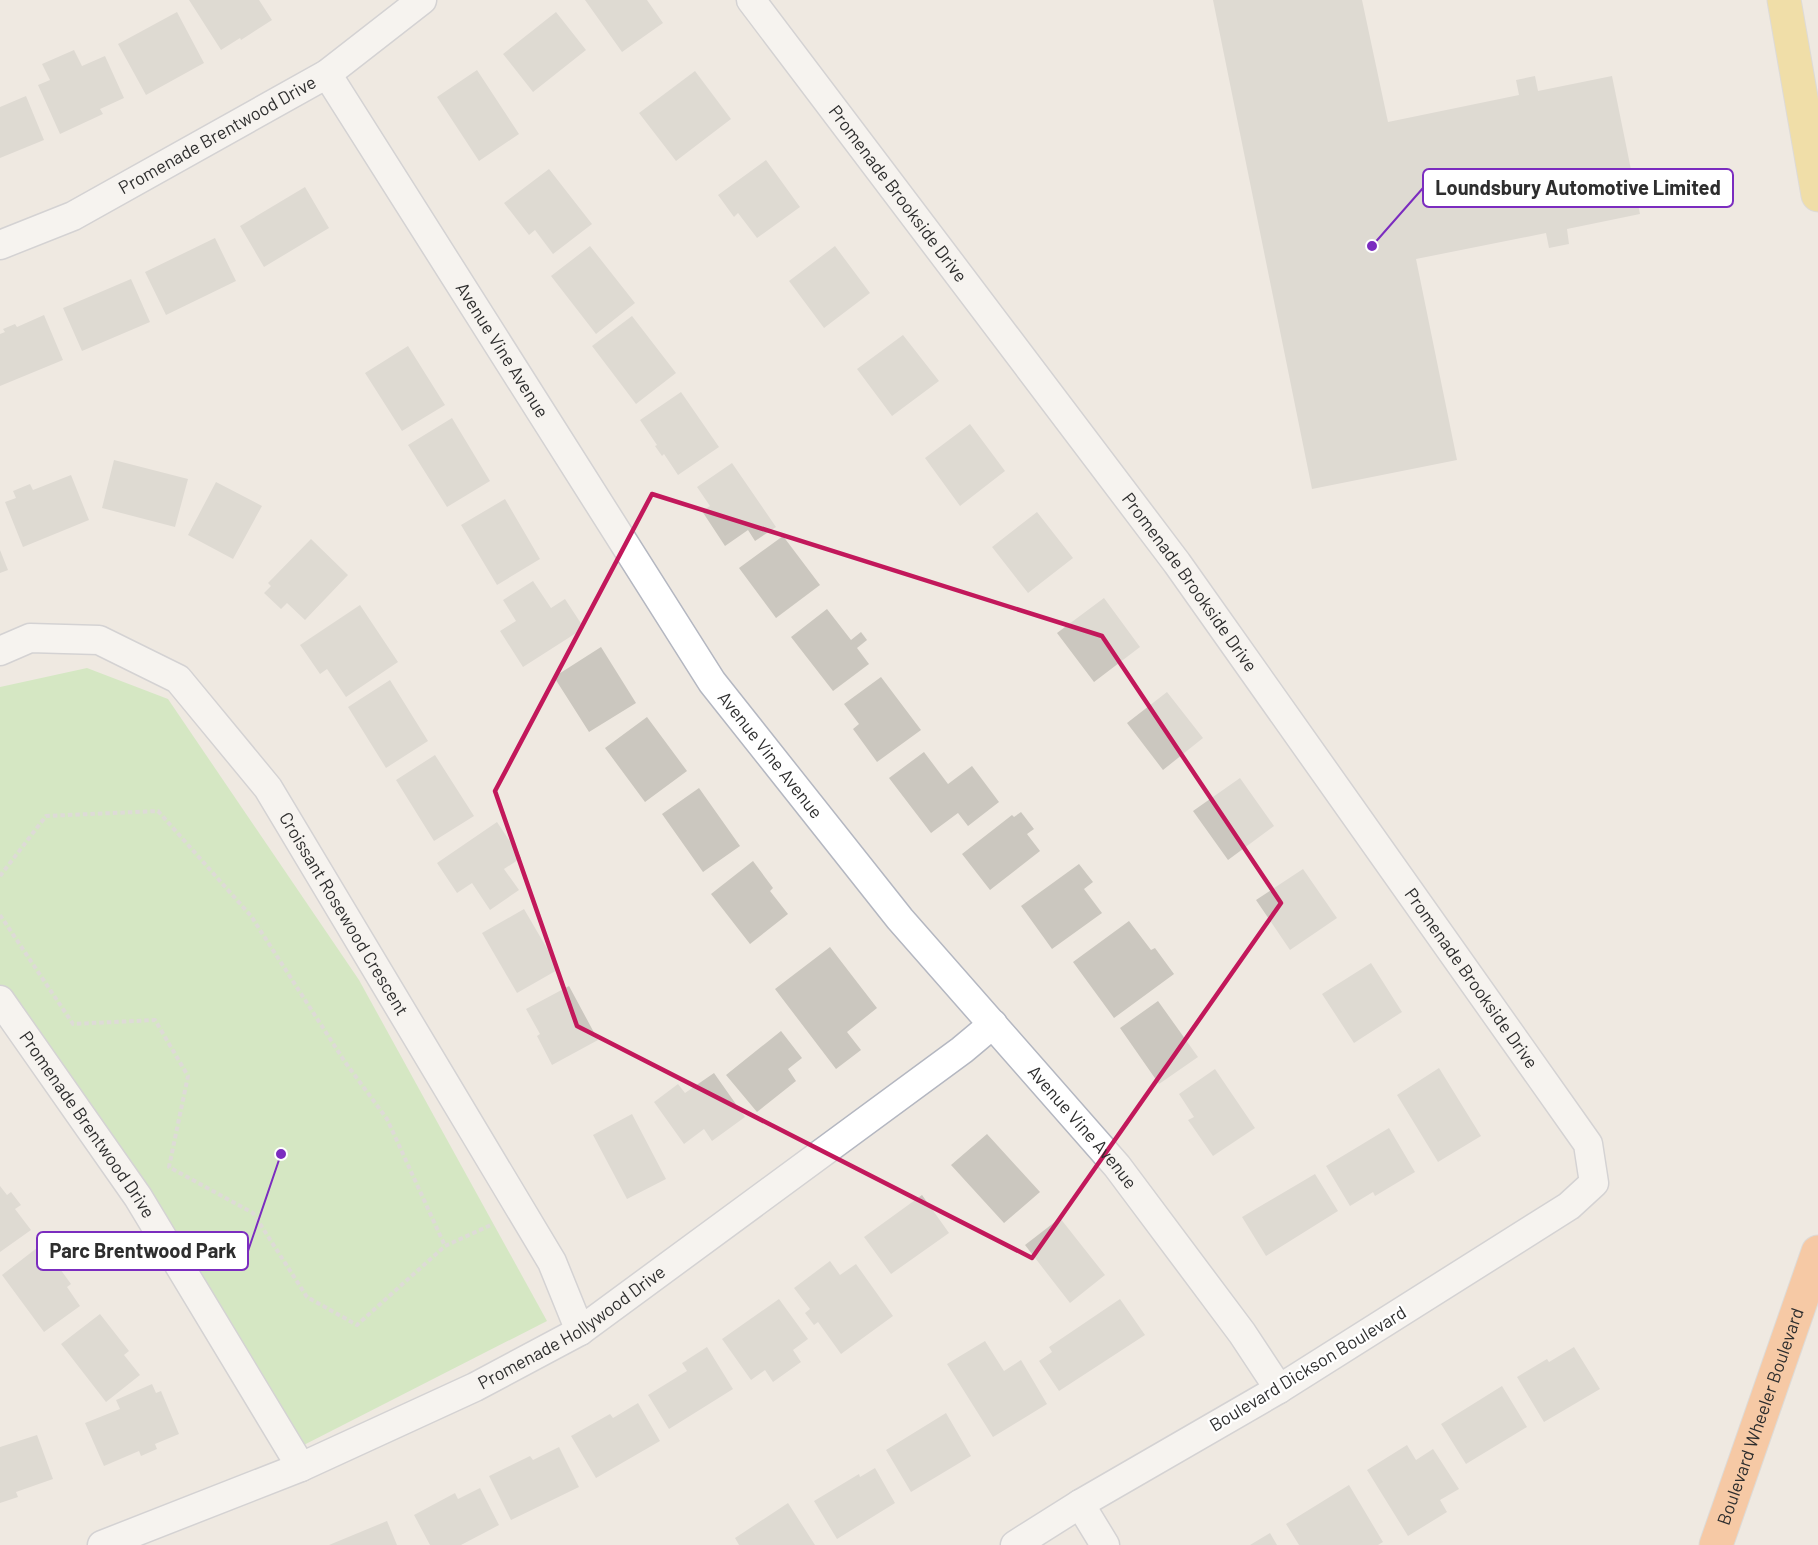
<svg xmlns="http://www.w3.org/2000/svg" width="1818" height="1545" font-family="Barlow,sans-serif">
<rect width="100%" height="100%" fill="#efe9e1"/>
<path fill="#b6e59e" d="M87,668L168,699L359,980L547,1321L296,1449L0,987V687Z"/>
<path fill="#cbc7bf" d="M189,0H259L272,20L241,40L240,38L221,50Z
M585,0H647L663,23L622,52Z
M1213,0H1362L1388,122L1519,95L1516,80L1535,76L1538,91L1612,76L1640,214L1567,229L1569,244L1549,248L1546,233L1416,259L1457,460L1312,489Z
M177,12L204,63L146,95L118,44Z
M556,12L586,50L533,92L503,54Z
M74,50L82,66L105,56L124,98L100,109L103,114L60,134L38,85L50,80L42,64Z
M477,70L519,134L479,161L437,97Z
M695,71L731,119L676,161L639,113Z
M26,96L44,140L0,158V107Z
M766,160L800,207L757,238L738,213L734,217L718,195Z
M549,169L592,224L553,254L535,230L529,235L504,203Z
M305,187L329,228L264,267L240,226Z
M215,238L236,281L166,315L145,272Z
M590,246L635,303L596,334L551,276Z
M835,246L870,293L824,328L789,281Z
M131,279L150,322L82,351L63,308Z
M44,315L63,360L0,386V334L5,332L3,329L15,324L17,327Z
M632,316L676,373L636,404L592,346Z
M903,335L939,381L892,416L857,369Z
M408,346L445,405L402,431L365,373Z
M681,392L719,447L678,475L664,454L662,456L655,446L657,445L640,420Z
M452,418L490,481L447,507L408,445Z
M970,424L1005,471L960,506L925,458Z
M114,460L188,479L175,527L102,508Z
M732,463L776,527L755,541L748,530L725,546L702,511L710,506L697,487Z
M71,475L89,520L23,547L5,502L16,498L13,491L30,484L33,490Z
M216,482L262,506L233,559L188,535Z
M505,499L540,559L497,585L461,525Z
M1037,512L1073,558L1028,593L992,547Z
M783,536L820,585L776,618L739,568Z
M311,539L348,575L305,620L287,603L281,609L264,593L271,586L268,583Z
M0,550L8,570L0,573Z
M533,581L551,608L565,599L584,628L523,667L500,631L516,621L503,600Z
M1104,598L1140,647L1094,682L1057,633Z
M360,605L398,662L346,697L327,669L320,674L300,645Z
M827,609L851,640L861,632L867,640L857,648L869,664L833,691L791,637Z
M601,647L636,703L589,732L554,677Z
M881,677L921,730L877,762L853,729L859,724L844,704Z
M390,680L428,741L386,768L348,707Z
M1167,692L1203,738L1163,770L1127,723Z
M647,717L687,771L645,802L605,748Z
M924,752L948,784L972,766L999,802L968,826L958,813L931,833L889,778Z
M435,755L474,816L434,841L396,780Z
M1240,778L1274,826L1228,860L1193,811Z
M699,788L740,846L703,872L662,814Z
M1021,812L1034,829L1027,834L1040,851L990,890L962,854L1012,815L1014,817Z
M497,822L521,858L504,869L519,890L490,910L472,883L457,893L437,863Z
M753,861L773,888L770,891L788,914L750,944L711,894Z
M1079,864L1093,882L1084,889L1102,913L1052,949L1021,906Z
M1303,869L1337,918L1290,950L1256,900Z
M524,909L559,969L517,993L482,933Z
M1129,921L1151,950L1155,948L1174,974L1114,1018L1073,962Z
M830,947L877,1008L847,1032L861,1050L836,1069L775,989Z
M1371,963L1402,1012L1354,1043L1322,994Z
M569,986L598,1040L552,1065L537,1036L540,1034L526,1009Z
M1158,1001L1198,1057L1159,1084L1120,1028Z
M781,1031L802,1058L788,1069L796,1081L757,1112L726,1075Z
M1439,1068L1481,1136L1438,1162L1397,1095Z
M1215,1069L1255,1128L1213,1156L1188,1120L1194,1117L1179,1094Z
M714,1073L745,1117L712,1141L704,1129L684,1144L654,1102L678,1084L685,1093Z
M632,1114L666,1179L627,1199L593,1135Z
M1389,1128L1415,1172L1375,1196L1373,1192L1350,1206L1326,1166Z
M987,1134L1040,1192L1004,1223L951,1165Z
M1315,1174L1338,1211L1266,1256L1242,1217Z
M0,1186L7,1195L11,1192L21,1205L15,1209L31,1230L0,1252Z
M922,1195L949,1233L891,1274L864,1237Z
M1060,1218L1105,1275L1070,1303L1025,1245Z
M42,1244L71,1284L67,1287L80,1306L44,1332L2,1275Z
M830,1261L840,1275L856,1264L893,1316L841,1354L818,1322L814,1325L805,1313L810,1309L794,1288Z
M779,1299L808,1339L793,1350L801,1362L773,1382L765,1370L751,1380L722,1339Z
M1120,1299L1145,1335L1059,1391L1039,1361L1052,1352L1049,1347Z
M100,1314L129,1351L124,1355L140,1375L106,1402L61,1344Z
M985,1341L1004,1371L1021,1360L1047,1404L993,1437L947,1364Z
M707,1347L733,1389L669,1429L648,1395L687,1371L682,1363Z
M1574,1347L1600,1389L1544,1422L1517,1377L1547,1359L1549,1362Z
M152,1384L156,1393L161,1391L179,1434L155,1444L157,1449L141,1456L139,1451L104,1466L85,1423L120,1409L116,1400Z
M1502,1386L1527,1427L1466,1464L1441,1424Z
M638,1403L660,1441L596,1478L571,1436L610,1414L613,1418Z
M946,1413L971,1456L911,1492L886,1450Z
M37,1435L53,1479L16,1492L18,1497L0,1503V1447Z
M1407,1445L1416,1460L1433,1449L1459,1489L1440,1500L1447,1512L1408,1536L1367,1470Z
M559,1447L579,1487L511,1520L489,1476L530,1456L533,1460Z
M875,1468L895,1503L837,1539L814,1501L859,1474L860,1477Z
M1349,1485L1383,1542L1378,1545H1299L1286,1524Z
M480,1488L499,1525L461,1545H430L414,1515L455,1493L458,1499Z
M788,1503L815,1545H739L735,1538Z
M387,1521L397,1545H329Z
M1270,1533L1277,1545H1250Z"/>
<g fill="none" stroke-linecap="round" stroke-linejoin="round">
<g stroke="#b4b7c1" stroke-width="31">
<g id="street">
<path id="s1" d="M751,0L1177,563L1588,1144L1594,1183L1569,1206L1279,1389L1080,1504L1015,1545"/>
<path id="s2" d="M327,74L712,682L900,919L1117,1166L1242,1333L1279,1389"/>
<path id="s3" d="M0,245L73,216L327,74L422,0"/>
<path id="s4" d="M0,651L30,638L99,640L178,679L268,788L552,1262L580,1331"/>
<path id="s5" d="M0,1000L138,1197L301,1467"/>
<path d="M1080,1504L1105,1545"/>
<path id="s6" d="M102,1545L301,1467L475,1387L580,1331L962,1050L993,1024"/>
</g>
</g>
<g stroke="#c9c9c9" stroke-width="35">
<path id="primary" d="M1784,0L1818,195"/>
</g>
<g stroke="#c9c9c9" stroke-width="35">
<g id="highway">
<path id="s7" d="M1716,1545L1818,1252"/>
</g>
</g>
<path stroke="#c9c9c9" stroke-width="4" stroke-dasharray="4.5 3" stroke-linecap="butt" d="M0,876L46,816L158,811L251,916L345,1062L387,1119L445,1246
M0,915L73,1024L155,1020L188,1076L169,1167L253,1213L307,1297L357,1325L445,1246L493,1224"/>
<use href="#street" stroke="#fff" stroke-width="28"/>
<use href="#primary" stroke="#f2d163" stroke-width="33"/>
<use href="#highway" stroke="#ffa35c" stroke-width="33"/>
</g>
<path d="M0 0H1818V1545H0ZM652,494L1102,636L1281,903L1032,1258L577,1026L495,791Z" fill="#efe9e1" fill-opacity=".55" fill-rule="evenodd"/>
<path fill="none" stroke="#c2185b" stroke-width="4.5" stroke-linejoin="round" d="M652,494L1102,636L1281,903L1032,1258L577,1026L495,791Z"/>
<g text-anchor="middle" stroke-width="4.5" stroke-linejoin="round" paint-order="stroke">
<g font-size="18" fill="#2e2e2e" stroke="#fff">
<text dy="6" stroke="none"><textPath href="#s3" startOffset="244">Promenade Brentwood Drive</textPath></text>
<text dy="6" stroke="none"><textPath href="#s1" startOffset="243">Promenade Brookside Drive</textPath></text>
<text dy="6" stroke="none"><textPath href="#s2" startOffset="327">Avenue Vine Avenue</textPath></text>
<text dy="6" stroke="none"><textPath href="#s1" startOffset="729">Promenade Brookside Drive</textPath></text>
<text dy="6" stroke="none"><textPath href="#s2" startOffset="813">Avenue Vine Avenue</textPath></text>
<text dy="6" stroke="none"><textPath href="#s4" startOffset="478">Croissant Rosewood Crescent</textPath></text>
<text dy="6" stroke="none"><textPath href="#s1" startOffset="1215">Promenade Brookside Drive</textPath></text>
<text dy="6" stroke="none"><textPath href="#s5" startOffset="152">Promenade Brentwood Drive</textPath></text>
<text dy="6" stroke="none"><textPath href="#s2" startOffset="1299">Avenue Vine Avenue</textPath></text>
<text dy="6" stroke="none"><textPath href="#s6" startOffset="519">Promenade Hollywood Drive</textPath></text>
<text transform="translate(1308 1369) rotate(-31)" y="6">Boulevard Dickson Boulevard</text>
<text dy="6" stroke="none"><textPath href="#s7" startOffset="136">Boulevard Wheeler Boulevard</textPath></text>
</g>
</g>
<path fill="none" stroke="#7b2cbf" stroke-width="2" d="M1372 246L1423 188M281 1154L248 1251"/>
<g fill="#7b2cbf" stroke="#fff" stroke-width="2">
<circle cx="1372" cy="246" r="6"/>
<circle cx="281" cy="1154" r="6"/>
</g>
<g fill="#fff" stroke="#7b2cbf" stroke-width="2">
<rect x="1423" y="169" width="310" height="38" rx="6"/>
<rect x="37" y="1232" width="211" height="38" rx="6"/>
</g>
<g font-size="20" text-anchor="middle" font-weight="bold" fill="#2e2e2e">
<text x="1578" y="195">Loundsbury Automotive Limited</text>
<text x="143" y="1258">Parc Brentwood Park</text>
</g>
</svg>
